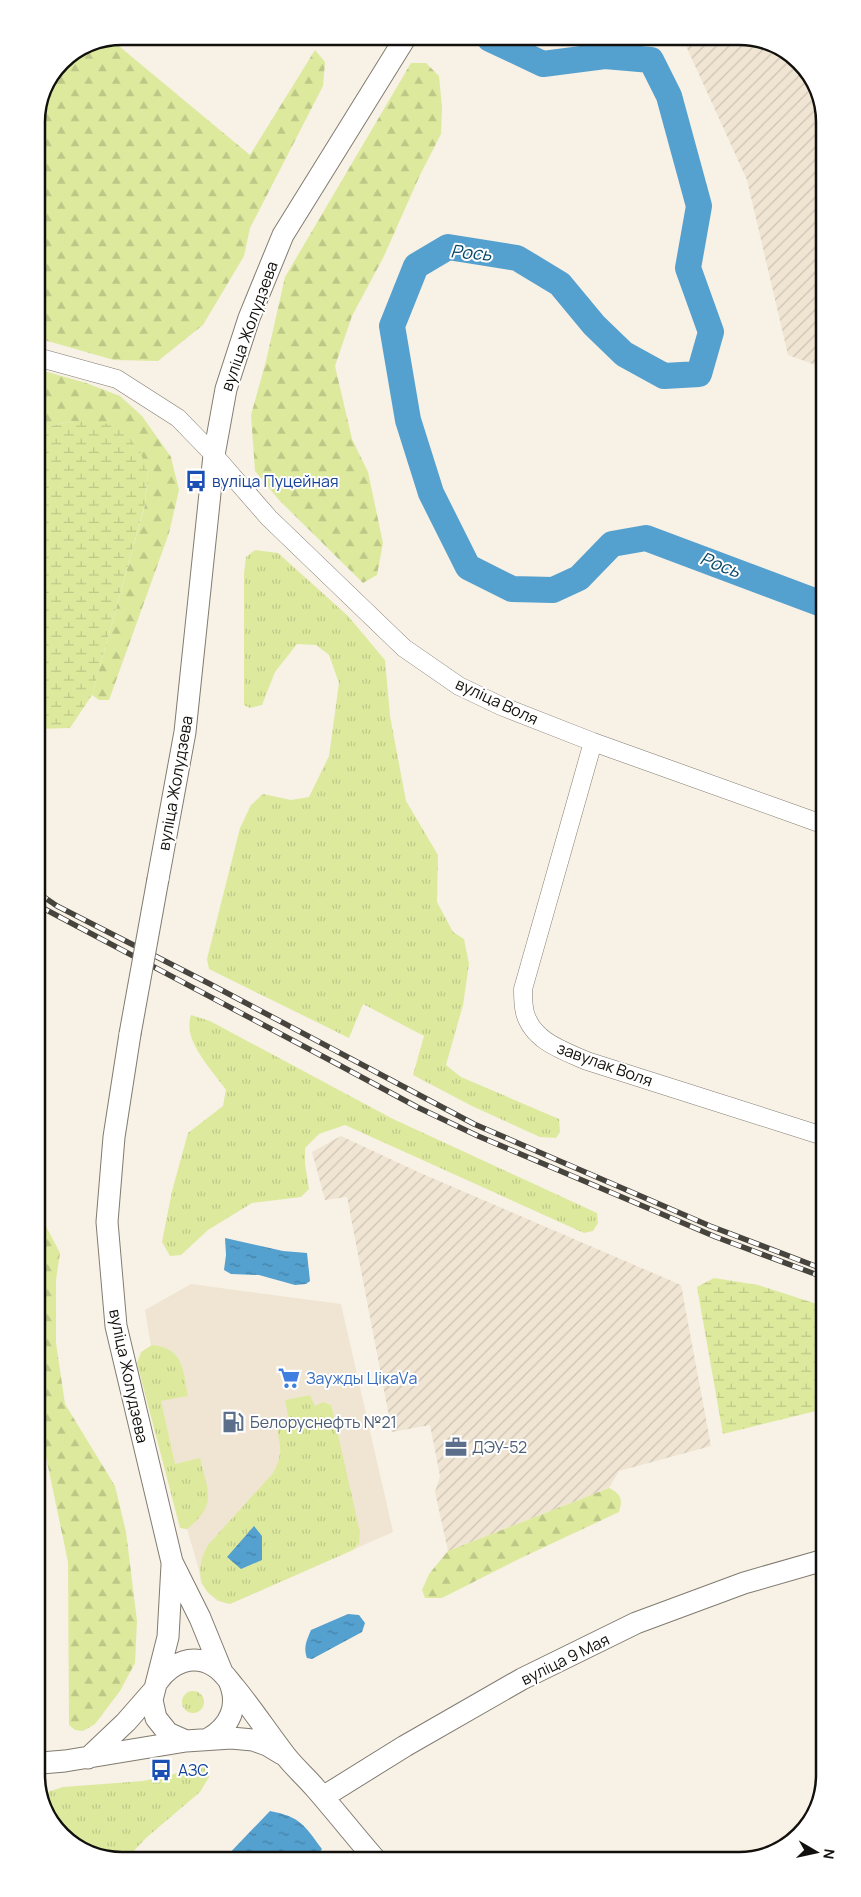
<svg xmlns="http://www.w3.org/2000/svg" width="861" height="1897" font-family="Manrope,sans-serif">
<defs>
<pattern id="industrial-furrows" width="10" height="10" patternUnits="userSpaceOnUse" patternTransform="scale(1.25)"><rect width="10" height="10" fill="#f0e5d3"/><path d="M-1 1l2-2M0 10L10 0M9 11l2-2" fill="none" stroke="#cdc3b4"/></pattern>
<pattern id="grass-tufts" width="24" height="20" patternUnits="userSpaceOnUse" patternTransform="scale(1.25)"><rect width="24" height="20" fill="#ddea9e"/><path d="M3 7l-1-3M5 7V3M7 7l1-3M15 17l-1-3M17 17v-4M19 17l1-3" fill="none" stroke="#bdc887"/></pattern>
<pattern id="forest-firs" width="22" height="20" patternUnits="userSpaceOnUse" patternTransform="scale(1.25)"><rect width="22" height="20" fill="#ddea9e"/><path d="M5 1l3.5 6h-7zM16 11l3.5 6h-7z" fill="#bdc887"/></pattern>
<pattern id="wetland-marsh" width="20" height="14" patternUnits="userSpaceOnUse" patternTransform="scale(1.25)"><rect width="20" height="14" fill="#ddea9e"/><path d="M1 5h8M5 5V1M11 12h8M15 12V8" fill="none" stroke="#bdc887"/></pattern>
<pattern id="water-ripples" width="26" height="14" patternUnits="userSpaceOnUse" patternTransform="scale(1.25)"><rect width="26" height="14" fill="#54a0cf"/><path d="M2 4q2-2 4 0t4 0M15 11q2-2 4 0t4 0" fill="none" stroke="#4481a6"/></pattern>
</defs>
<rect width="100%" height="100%" fill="#f8f1e5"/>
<path fill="#f0e5d3" d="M191,1284L341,1304L393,1532L230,1604L217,1601L201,1583L199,1570L187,1529L160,1400L145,1310Z"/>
<path fill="url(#industrial-furrows)" d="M745,36L791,54L820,94L821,367L788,355L747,180L682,37Z
M341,1136L418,1172L681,1285L711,1446L619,1471L609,1488L448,1551L435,1492L440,1476L430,1425L392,1432L347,1197L325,1200L312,1152Z"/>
<path fill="url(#grass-tufts)" d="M255,550L278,553L348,616L385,660L390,716L406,801L438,855L437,902L453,932L464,939L469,964L463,1005L446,1065L461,1077L559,1119L560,1132L556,1138L540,1137L472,1106L413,1075L424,1036L363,1004L349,1038L209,969L207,959L240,828L251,805L263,794L291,800L309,797L329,756L339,683L329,655L316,645L297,644L275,672L262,705L250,708L244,705V573L246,557Z
M191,1015L210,1021L391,1118L597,1213L598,1223L593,1231L584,1233L345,1125L319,1134L305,1148V1164L309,1189L301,1197L252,1203L208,1230L181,1255L170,1256L162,1242L172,1191L188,1133L223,1106L226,1090C212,1069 182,1041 191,1015Z
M152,1345C184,1348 183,1370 188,1396L161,1401L175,1464L200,1458C208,1492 218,1504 187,1529L180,1528L137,1363L141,1352Z
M310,1395L315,1406L323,1402L331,1405L333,1412L360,1532L359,1544L353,1550L230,1604C199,1597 193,1571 208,1545L273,1473C284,1454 280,1444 276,1424L289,1421L285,1400Z
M182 1702a11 11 0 1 1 22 0a11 11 0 1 1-22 0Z
M200,1765L208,1768L209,1777L200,1792L146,1838L125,1860L116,1861L70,1843L41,1803V1794L63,1787L143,1781L171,1775Z"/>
<path fill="url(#forest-firs)" d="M114,42L250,155L315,50L325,62L323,86L250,228L244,256L203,325L158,361L114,360L37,338L36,117L62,61L90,43Z
M411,63H426L439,76L442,107L441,134L420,175L384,256L352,316L335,366L352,439L368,472L383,543L377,575L363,583L279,500L255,471L251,415L266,361L285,277Z
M37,369L86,383L120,396L142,416L171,457L179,490L169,533L109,700H99L92,695L145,505L148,472L73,421L37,429Z
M39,1213L60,1253L56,1280V1343L65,1404L115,1486L126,1532L137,1621L135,1663L120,1691L95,1724L83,1731L75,1730L69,1725L68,1562L40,1428Z
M609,1488C621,1494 623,1499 619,1512L521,1558L442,1598H425L422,1590L429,1574L448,1551Z"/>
<path fill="url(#wetland-marsh)" d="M73,421L114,424L139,449L148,472L145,504L92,695L70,728L38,729L37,429Z
M714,1278L758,1285L823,1306L824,1409L723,1434L697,1287Z"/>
<path fill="url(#water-ripples)" d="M225,1238L283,1251L307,1253L310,1281L306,1284L295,1285L259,1275L231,1274L224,1270L226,1255Z
M254,1526L262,1536V1560L241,1569L227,1557Z
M348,1614L359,1615L365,1623L362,1632L312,1659L307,1658C303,1647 307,1640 311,1630Z
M270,1811C301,1817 304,1825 322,1849L315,1859L223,1860Z"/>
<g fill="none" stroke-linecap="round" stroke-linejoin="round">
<path stroke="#54a0cf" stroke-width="26" d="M490,39L543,64L605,56L651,60L669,96L699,206L688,268L711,332L699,374L664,376L624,354L594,325L560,284L517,258L448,247L416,266L392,326L408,420L431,493L468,567L512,589L553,590L579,578L612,544L646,538L822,604"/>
<g stroke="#817b70" stroke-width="19">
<path id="minor" d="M37,357L117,379L178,418L214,455L269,518L404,648L459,686L501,706L593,742L822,824
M593,742L523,989C523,997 523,1005 525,1013C533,1041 562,1050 587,1061L823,1136"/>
</g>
<g stroke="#817b70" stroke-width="23">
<path id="major" d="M158,879L185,732L214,455L226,389L249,318L283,235L404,40
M130,1034L114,1137L107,1222L116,1326L172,1562L200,1618L222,1672
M172,1565L168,1637L152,1700L156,1718L168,1733L186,1741L231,1738L253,1740L267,1745L282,1754
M158,1681C171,1663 193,1653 214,1666C223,1671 228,1680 235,1688C253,1710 268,1733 285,1755C294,1767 306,1777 316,1789C336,1812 355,1836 375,1859
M208,1739C230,1727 240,1705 229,1681
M88,1758L126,1722L154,1690
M41,1763L65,1761L186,1741
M323,1797L405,1746L522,1679L636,1623L744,1583L824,1560"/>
</g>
<use href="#minor" stroke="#fff" stroke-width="18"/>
<use href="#major" stroke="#fff" stroke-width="21"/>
<g stroke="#47443e" stroke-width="5.5">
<path id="rail" d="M38,893L57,906L210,984L474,1124L710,1226L823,1269
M39,906L339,1065L417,1107L478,1136L716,1237L823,1277"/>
</g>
<use href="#rail" stroke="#fff" stroke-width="4" stroke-dasharray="11" stroke-linecap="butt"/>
<g stroke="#817b70" stroke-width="23" stroke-linecap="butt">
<path id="major-bridge" d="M130,1034L158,879"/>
</g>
<use href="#major-bridge" stroke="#fff" stroke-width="21"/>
</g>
<defs>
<g id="bus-bare" transform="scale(1.725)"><path d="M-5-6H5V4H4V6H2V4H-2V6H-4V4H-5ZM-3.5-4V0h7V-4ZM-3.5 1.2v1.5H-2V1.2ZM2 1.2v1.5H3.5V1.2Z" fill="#1a4fb4" stroke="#fff" stroke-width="2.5" paint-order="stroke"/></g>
<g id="supermarket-bare" transform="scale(1.725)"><path d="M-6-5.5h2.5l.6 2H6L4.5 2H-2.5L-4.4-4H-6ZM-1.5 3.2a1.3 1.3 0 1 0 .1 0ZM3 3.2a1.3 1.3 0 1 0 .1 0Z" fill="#3f7fe0" stroke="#fff" stroke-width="2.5" paint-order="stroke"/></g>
<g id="fuel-bare" transform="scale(1.725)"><path d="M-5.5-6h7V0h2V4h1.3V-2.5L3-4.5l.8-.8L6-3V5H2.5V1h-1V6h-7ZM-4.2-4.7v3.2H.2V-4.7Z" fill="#5c6f8a" stroke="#fff" stroke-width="2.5" paint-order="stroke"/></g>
<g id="office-bare" transform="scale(1.725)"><path d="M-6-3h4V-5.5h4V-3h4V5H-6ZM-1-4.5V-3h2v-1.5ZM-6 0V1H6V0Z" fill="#5c6f8a" stroke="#fff" stroke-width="2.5" paint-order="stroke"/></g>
</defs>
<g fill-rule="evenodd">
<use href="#bus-bare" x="196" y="481"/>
<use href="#supermarket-bare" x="289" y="1378"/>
<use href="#fuel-bare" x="233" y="1422"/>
<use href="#office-bare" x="456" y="1447"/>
<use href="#bus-bare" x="161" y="1770"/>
</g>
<g text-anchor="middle" stroke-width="4" stroke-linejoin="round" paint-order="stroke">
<g font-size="16" fill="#12100c" stroke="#fff">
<text transform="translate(249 326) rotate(-70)" y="6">вуліца Жолудзева</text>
<text transform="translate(497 701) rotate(25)" y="6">вуліца Воля</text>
<text transform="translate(175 783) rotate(-80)" y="6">вуліца Жолудзева</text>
<text transform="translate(605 1064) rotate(20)" y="6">завулак Воля</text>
<text transform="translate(129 1376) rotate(78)" y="6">вуліца Жолудзева</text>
<text transform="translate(565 1659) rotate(-26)" y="6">вуліца 9 Мая</text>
</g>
<g font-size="16" fill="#164399" stroke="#fff" text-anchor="start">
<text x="212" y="487">вуліца Пуцейная</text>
<text x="178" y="1776">АЗС</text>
</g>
<g font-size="16" fill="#366cbe" stroke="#fff" text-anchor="start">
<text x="306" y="1384">Заужды ЦікаVа</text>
</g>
<g font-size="16" fill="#4e5e75" stroke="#fff" text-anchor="start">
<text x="250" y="1428">Белоруснефть №21</text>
<text x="472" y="1453">ДЭУ-52</text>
</g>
<g font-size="18" font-style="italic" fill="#094868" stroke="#fff">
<text transform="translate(471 253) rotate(5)" y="6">Рось</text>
<text transform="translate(720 565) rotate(21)" y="6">Рось</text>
</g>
</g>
<path d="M0 0H861V1897H0ZM122 45H739A77 77 0 0 1 816 122V1775A77 77 0 0 1 739 1852H122A77 77 0 0 1 45 1775V122A77 77 0 0 1 122 45Z" fill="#fff" fill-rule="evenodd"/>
<path fill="none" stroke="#12100c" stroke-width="2.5" d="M122 45H739A77 77 0 0 1 816 122V1775A77 77 0 0 1 739 1852H122A77 77 0 0 1 45 1775V122A77 77 0 0 1 122 45Z"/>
<g transform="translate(816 1852) rotate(99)" stroke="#ffffff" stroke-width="4" paint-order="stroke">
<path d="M0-4L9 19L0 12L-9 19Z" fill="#12100c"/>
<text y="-8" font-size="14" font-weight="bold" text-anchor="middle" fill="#12100c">N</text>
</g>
</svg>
